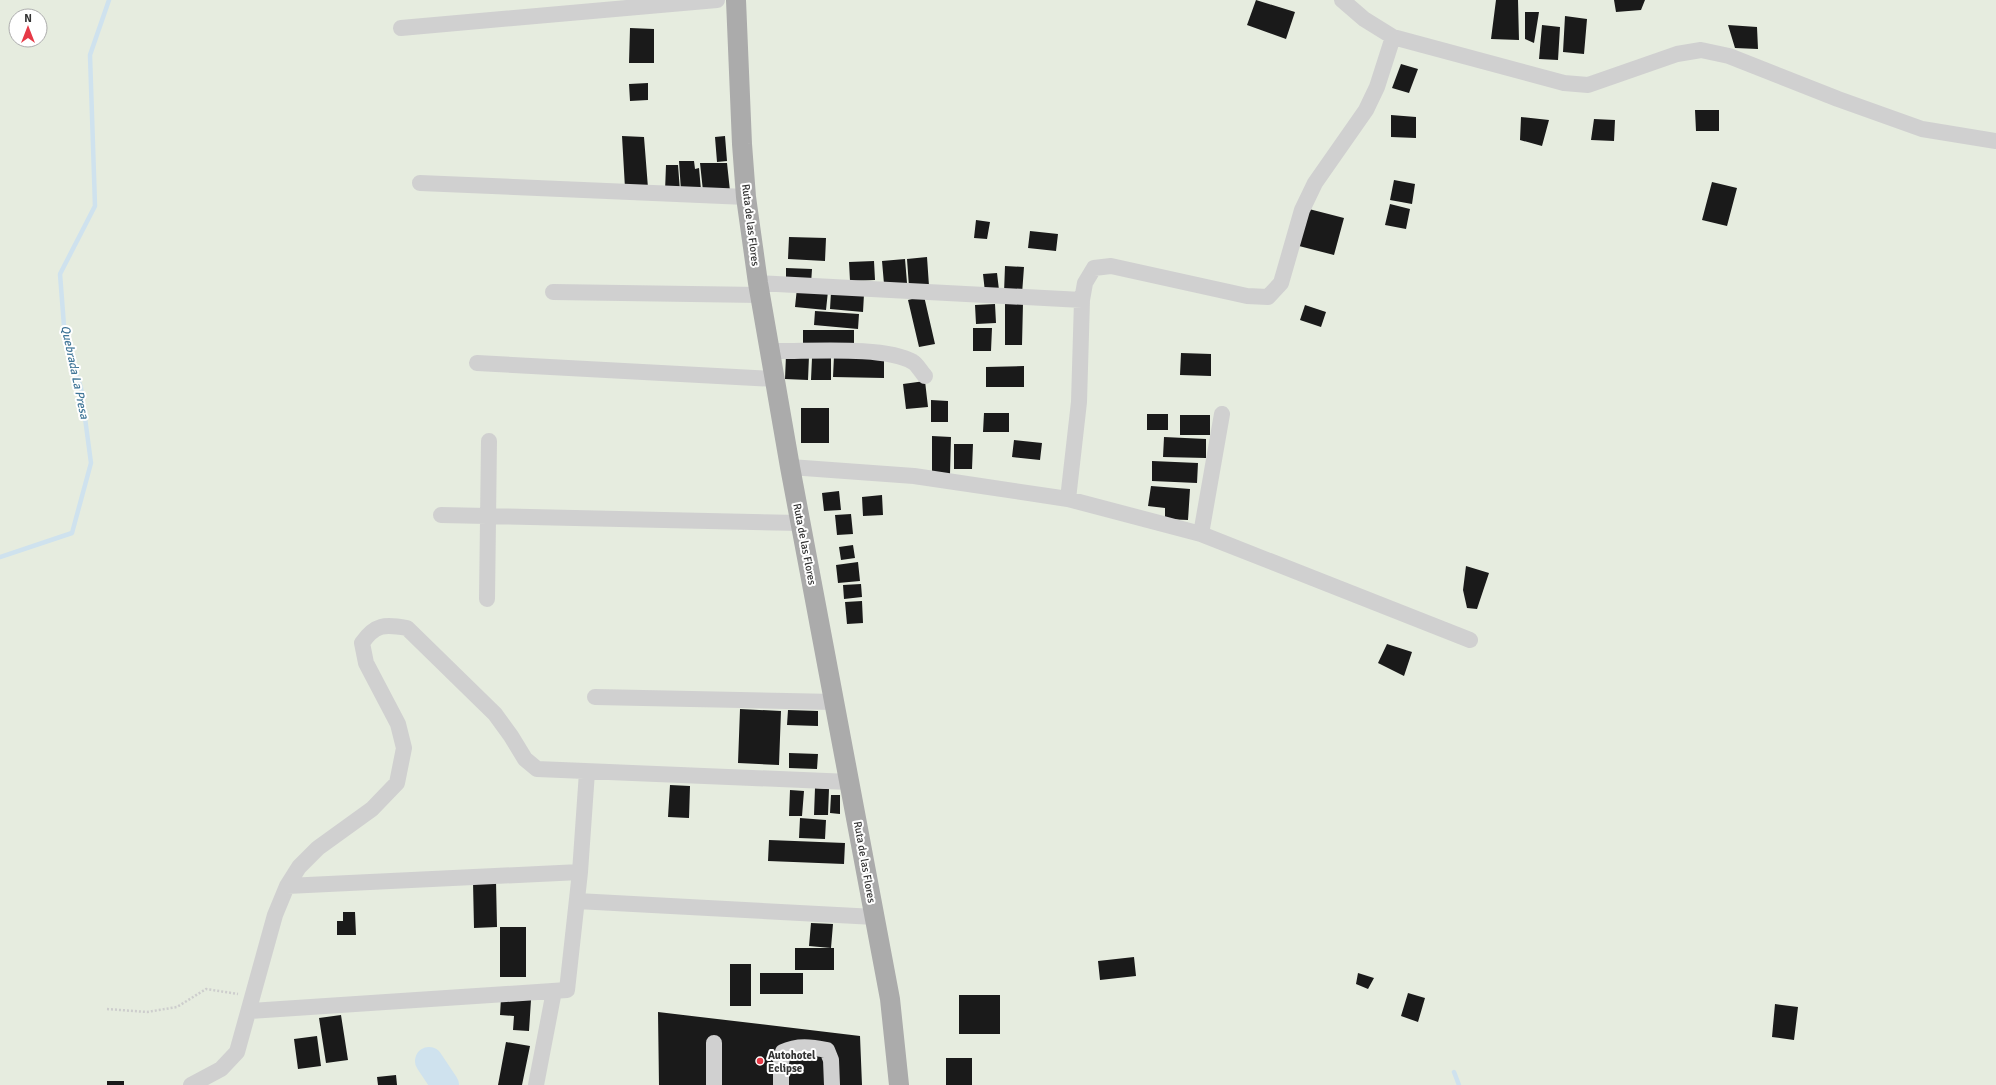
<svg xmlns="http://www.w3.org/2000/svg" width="1996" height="1085" font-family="Signika,sans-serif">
<rect width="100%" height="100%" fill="#fff"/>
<path fill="#e6ecdf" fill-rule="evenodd" d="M0,0H1996V1085H0ZM16,16H40V40H16Z"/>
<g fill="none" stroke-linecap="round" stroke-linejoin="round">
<path stroke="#cfe2ee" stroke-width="4.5" d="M0,557L72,533L91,463L81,388L65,339L60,274L95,206L90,55L109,0
M1454,1072L1459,1085"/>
<path stroke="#cfe2ee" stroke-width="28" d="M429,1061L445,1085"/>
</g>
<path fill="#1a1a1a" d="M1256,0L1295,12L1286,39L1247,25Z
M1496,0H1518L1519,40L1491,39Z
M1614,0H1645L1641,10L1616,12Z
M1525,12H1539L1534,43L1525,39Z
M1565,16L1587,19L1584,54L1563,52Z
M1542,25L1560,27L1558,60L1539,59Z
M1728,25L1757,27L1758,49L1735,48Z
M630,28L654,29V63H629Z
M1401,64L1418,69L1409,93L1392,88Z
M648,83V100L630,101L629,84Z
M1695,110H1719V131H1696Z
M1391,115L1416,117V138L1391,137Z
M1521,117L1549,120L1542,146L1520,140Z
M1594,119L1615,120L1614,141L1591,140Z
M622,136L644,137L648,188H625Z
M725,136L727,161L717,162L715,137Z
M679,161H694L695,169L699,168L701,190L681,191Z
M700,163H727L730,191H703Z
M666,165H678L680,191H665Z
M1394,180L1415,184L1412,204L1390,200Z
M1712,182L1737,188L1727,226L1702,220Z
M1390,204L1410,209L1406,229L1385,225Z
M1309,209L1344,218L1334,255L1299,246Z
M976,220L990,222L987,239L974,238Z
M1030,231L1058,234L1056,251L1028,248Z
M789,237L826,238L825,261L788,259Z
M927,257L929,286L909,287L907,259Z
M905,259L907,283L884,284L882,261Z
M874,261L875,280L850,281L849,262Z
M1005,266L1024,267L1022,294L1004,293Z
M786,268L812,269L811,284L786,283Z
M997,273L999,290L985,292L983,274Z
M797,288L828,291L826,310L795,307Z
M831,292L864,294L863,312L830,309Z
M924,296L935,344L919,347L908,300Z
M1005,303H1023L1022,345H1005Z
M995,304L996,323L976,324L975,305Z
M1305,305L1326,312L1321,327L1300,320Z
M815,311L859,314L858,329L814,325Z
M973,328H992L991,351H973Z
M803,330H854V349H803Z
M1181,353L1211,354V376L1180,375Z
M786,355L809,356L808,380L785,379Z
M834,356L884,357V378L833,377Z
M812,358H831V380H811Z
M1024,366V387H986V367Z
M925,381L928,407L906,409L903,384Z
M931,400L948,401V422H931Z
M801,408H829V443H801Z
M984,413H1009V432H983Z
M1147,414H1168V430H1147Z
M1180,415H1210V435H1180Z
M932,436L951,437L950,474L932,473Z
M1164,437L1206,439V458L1163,457Z
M1014,440L1042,443L1040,460L1012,457Z
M954,444H973L972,469H954Z
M1152,461L1198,463L1197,483L1152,481Z
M1151,486L1190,489L1188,520L1165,519V508L1148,506Z
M839,491L841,510L824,511L822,493Z
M882,495L883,515L863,516L862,497Z
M851,514L853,534L837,535L835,515Z
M853,545L855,558L841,560L839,547Z
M858,562L860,581L838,583L836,565Z
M1466,566L1489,573L1477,609L1467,608L1463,590Z
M861,584L862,597L844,599L843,585Z
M862,601L863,623L847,624L845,602Z
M1387,644L1412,652L1404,676L1378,663Z
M740,709L781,711L779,765L738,763Z
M788,710L818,711V726L787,725Z
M789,753L818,754L817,769L789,768Z
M670,785L690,786L689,818L668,817Z
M815,788L829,789L828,815H814Z
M790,790L804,791L802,816H789Z
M831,795H840V814L830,813Z
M800,818L826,820L825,839L799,838Z
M769,840L845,843L844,864L768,861Z
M496,881L497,927L474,928L473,882Z
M343,912H355L356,935H337V921H343Z
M811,923L833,924L831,948L809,946Z
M500,927H526V977H500Z
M795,948H834V970H795Z
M1134,957L1136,976L1100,980L1098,961Z
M730,964H751V1006H730Z
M760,973H803V994H760Z
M1358,973L1374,978L1368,989L1356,984Z
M1408,993L1425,998L1418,1022L1401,1016Z
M959,995H1000V1034H959Z
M501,998L531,1000L529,1031L513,1030L514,1016L500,1015Z
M1775,1004L1798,1007L1794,1040L1772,1037Z
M658,1012L860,1036L862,1085H659Z
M341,1015L348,1060L326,1063L319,1018Z
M317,1036L321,1066L298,1069L294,1039Z
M506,1042L530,1046L522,1085H498Z
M946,1058H972V1085H946Z
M396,1075L397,1085H378L377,1077Z
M107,1081H124V1085H107Z"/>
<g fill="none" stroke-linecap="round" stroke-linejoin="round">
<path stroke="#cdcdcd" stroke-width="2.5" stroke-dasharray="2 2" stroke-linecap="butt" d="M107,1009L147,1012L177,1007L206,989L238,994"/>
<path stroke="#d0d0d0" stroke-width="16" d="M1342,0L1364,19L1393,37L1564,83L1588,85L1677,54L1701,50L1729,56L1838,99L1922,129L1996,141
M401,28L717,0
M420,183L746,197
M758,283L1082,300
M553,292L760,295
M770,351C805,352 884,345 913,362C917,364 921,372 925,376
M477,363L775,379
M790,467L914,476L1068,499L1201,534L1470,640
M1068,499L1079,402L1082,300L1085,283L1094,268L1111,266L1247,296L1268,297L1281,283L1302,210L1315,183L1366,110L1377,87L1393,37
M441,515L800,523
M1201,534L1222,414
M487,599L489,441
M595,697L835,702
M287,886L580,872L587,772
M577,901L875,917
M250,1011L567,990L580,872
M714,1043V1085
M191,1085L221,1069L237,1052L275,915L287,886L299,867L318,848L372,809L397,783L404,748L398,724L366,663L362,643C375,624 385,624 407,628L495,714L511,736L525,759L537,769L850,782
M536,1085L554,991
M781,1085V1063L783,1052C797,1045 812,1047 827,1050L831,1060L832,1085"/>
<path stroke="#ababab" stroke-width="20" d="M736,0L742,144L746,197L758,283L790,467L890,999L899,1085"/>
</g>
<circle fill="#e63946" stroke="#fff" stroke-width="1.5" cx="760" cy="1061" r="4"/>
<g text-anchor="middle" stroke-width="4" stroke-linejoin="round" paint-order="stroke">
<g font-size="11" fill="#333" stroke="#fff">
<text transform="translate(751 225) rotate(83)" y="4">Ruta de las Flores</text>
<text transform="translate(805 544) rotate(79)" y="4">Ruta de las Flores</text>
<text transform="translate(865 862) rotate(80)" y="4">Ruta de las Flores</text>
</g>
<g font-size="11" font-weight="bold" fill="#333" stroke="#fff" text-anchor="start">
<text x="768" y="1059">Autohotel<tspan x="768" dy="13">Eclipse</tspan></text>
</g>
<g font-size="12" font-style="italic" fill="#3f7597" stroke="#fff">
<text transform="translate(75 372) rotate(78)" y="4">Quebrada La Presa</text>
</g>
</g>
<g transform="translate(28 28)"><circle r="19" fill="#ffffff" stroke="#adadad"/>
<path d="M0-3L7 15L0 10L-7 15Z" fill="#e63946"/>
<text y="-6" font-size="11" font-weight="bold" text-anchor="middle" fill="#333333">N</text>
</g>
</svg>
